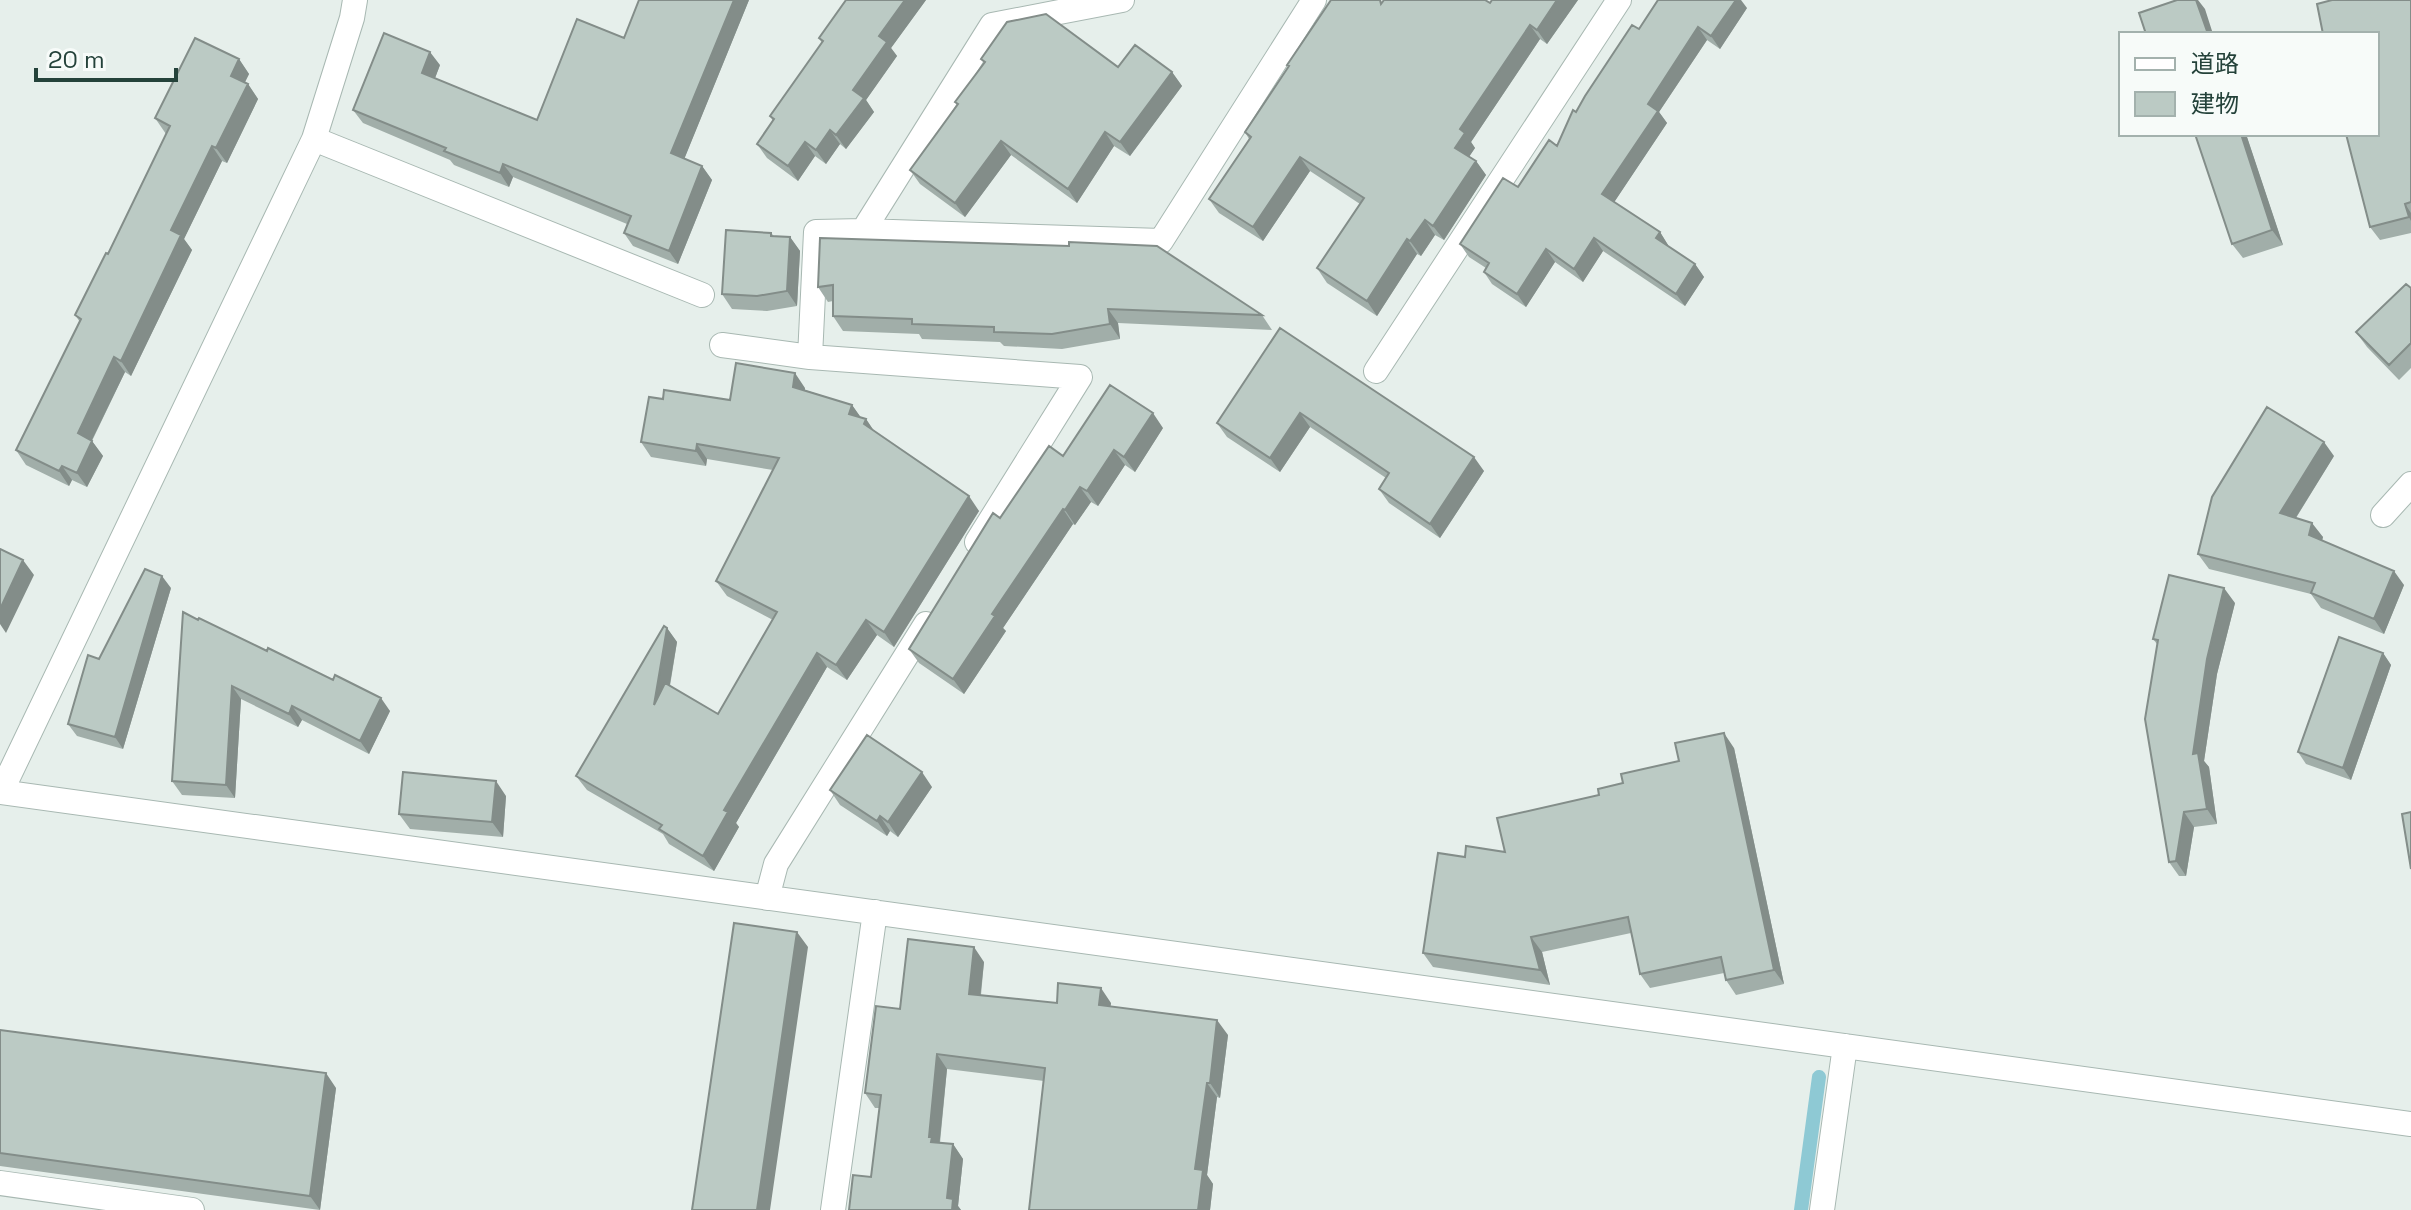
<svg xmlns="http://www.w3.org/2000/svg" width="2411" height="1210" font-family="'Space Grotesk','Noto Sans JP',sans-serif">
<rect width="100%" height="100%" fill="#e6efeb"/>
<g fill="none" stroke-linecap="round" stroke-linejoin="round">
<path stroke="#8ec9d4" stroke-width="14" d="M1801,1210L1819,1077"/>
<g stroke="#a8b8b2" stroke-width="26">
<path id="street" d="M314,139L702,295
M863,231L992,25L1122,0
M722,345L810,357L1080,377L977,542
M810,357L816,232L863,231L1161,241L1314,0
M1376,371L1619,0
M2383,515L2411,484
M0,792L2411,1124
M1,792L314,139L352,18L355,0
M767,898L776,864L926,624
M0,1183L192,1210
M833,1210L875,912
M1822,1210L1845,1046"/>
</g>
<use href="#street" stroke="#fff" stroke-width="24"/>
</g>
<path fill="#a1aea9" d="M749,0L684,159L702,166L712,180L678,264L633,246L624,233L627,224L513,177L509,187L454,165L450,160L363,123L353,110L440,65L435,78L537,120L624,38Z
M846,0H926L891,48L897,56L866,100L874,112L846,149L840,144L826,164L815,156L798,181L767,158L757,144L773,121L770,116L822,43L819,38Z
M1578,0L1547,44L1540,39L1471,142L1475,148L1469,156L1476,161L1486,175L1444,240L1435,235L1421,256L1417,254L1377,316L1327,283L1317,268L1360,204L1310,171L1263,241L1219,213L1209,199L1249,139L1245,132L1288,67L1287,65L1490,3Z
M2411,0V233L2380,240L2370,227Z
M1747,8L1720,49L1707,40L1659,112L1667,123L1614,202L1660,232L1668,245V246L1695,264L1704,277L1685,306L1603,251L1583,282L1555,262L1526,307L1492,284L1484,272L1486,268L1469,257L1460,244L1557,146L1576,112L1639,29Z
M239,59L249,74L245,82L248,84L258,99L227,163L222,161L184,239L192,250L131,376L125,372L92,441L103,456L87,487L72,480L69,486L26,465L16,450L80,322L75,315L108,254L166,134L155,118Z
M981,59L1118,67L1172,72L1182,86L1130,156L1114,146L1077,203L1011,155L965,217L920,184L910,170L957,105L955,102L984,63Z
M2246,134L2283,245L2243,258L2232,244Z
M771,233L774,236L790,237L800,251L797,306L767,311L732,309L722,294Z
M820,238L1262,315L1272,330L1118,323L1120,339L1062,349L1004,346L1000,342L922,339L919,334L843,331L833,316V301L828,302L818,287Z
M2411,288V368L2399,380L2367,347L2356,332Z
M1280,328L1484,471L1440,538L1389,503L1379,489L1386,478L1310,427L1280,472L1227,437L1217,423Z
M805,388V390L852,405L861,418L866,419L874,431L979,511L894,647L877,635L847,680L827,667L736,823L739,827L714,871L669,844L663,834L587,790L576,776L667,628L677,642L670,686L718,714L773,620L727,596L716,581L773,470L707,459L706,466L651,457L641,442L663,399L730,400Z
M1163,428L1135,472L1125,465L1098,506L1091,502L1075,525L1073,524L1003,628L1006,631L964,694L919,663L909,649L1000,518L1063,456Z
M2334,456L2296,518L2323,537L2322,541L2404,585L2384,634L2321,608L2311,594L2209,569L2198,554Z
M171,588L123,749L77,736L68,724Z
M2235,603L2217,674L2204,761L2209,767L2217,824L2194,827L2186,876H2179L2169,862L2157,644L2153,639Z
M183,612L390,711L369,754L302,720L298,727L241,699L235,798L182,795L172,781Z
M2383,653L2391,665L2351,780L2306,764L2298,752Z
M1734,748L1784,984L1736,995L1726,980L1724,973L1650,988L1640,974L1631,933L1542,952L1550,985L1433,967L1423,953L1465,857L1505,852L1599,795L1623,783L1679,761Z
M932,787L898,837L890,831L887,836L840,805L830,790Z
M506,796L503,837L410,829L399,814Z
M984,962L981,995L1057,1003H1111L1110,1006L1228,1035L1220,1098L1217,1097L1207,1175L1213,1184L1210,1210H1029L1044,1081L947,1069L940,1143L953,1144L963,1159L958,1206L961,1210H849L871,1177L880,1108H875L865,1093L900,1009Z
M0,1030L336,1088L320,1210L0,1166Z"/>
<path fill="#838d89" d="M734,0H749L681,167L671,153Z
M905,0H926L891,48L897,56L866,100L874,112L846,149L836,135L853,90L879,36Z
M1557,0H1578L1547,44L1537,30Z
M1736,0H1741L1747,8L1720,49L1711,36Z
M2196,0H2198L2205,9L2213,34H2208Z
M1530,25L1540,39L1471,142L1475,148L1465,163L1455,148L1460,129Z
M1698,27L1707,40L1659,112L1667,123L1611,207L1602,194L1648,104Z
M430,52L440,65L432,86L422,73Z
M239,59L249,74L241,90L231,76Z
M1172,72L1182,86L1130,156L1120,142Z
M248,84L258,99L227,163L216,148Z
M830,130L840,144L826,164L816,150Z
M1105,132L1114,146L1077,203L1068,189Z
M2241,134H2246L2283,245L2272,230Z
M1001,141L1011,155L965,217L955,203Z
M805,142L815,156L798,181L788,166Z
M212,146L222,161L184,239L192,250L131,376L121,361L171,230Z
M1300,157L1310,171L1263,241L1253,227Z
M1476,161L1486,175L1444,240L1433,226Z
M503,164L513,177L509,187L500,173Z
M702,166L712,180L678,264L669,251Z
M2405,204L2411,213V221L2409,217Z
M1425,220L1435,235L1421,256L1410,241Z
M1660,232L1668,245L1665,251L1656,238Z
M790,237L800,251L797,306L787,291Z
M1594,238L1603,251L1583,282L1574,269Z
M1407,239L1417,254L1377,316L1367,301Z
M1546,249L1555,262L1526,307L1517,294Z
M1695,264L1704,277L1685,306L1676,294Z
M1108,309L1118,323L1120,339L1110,324Z
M114,357L125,372L88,448L78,433Z
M795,373L805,388L803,401L793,387Z
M852,405L862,419L849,414Z
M1153,413L1163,428L1135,472L1124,457Z
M1300,413L1310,427L1280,472L1270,458Z
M866,419L876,434L864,424Z
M92,441L103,456L87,487L77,473Z
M2324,442L2334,456L2290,527L2280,513Z
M697,444L707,459L706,466L696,451Z
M1114,450L1125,465L1098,506L1087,491Z
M1474,457L1484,471L1440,538L1430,524Z
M62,466L72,480L69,486L59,471Z
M1080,487L1091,502L1075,525L1065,510Z
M969,496L979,511L894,647L884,632Z
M1063,509L1073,524L1003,628L1006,631L964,694L953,679L992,614Z
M2312,523L2323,537L2319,550L2309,535Z
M23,560L34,575L6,633L0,624V609Z
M2394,571L2404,585L2384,634L2374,619Z
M162,576L171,588L123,749L115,737Z
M2224,588L2235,603L2217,674L2204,761L2209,767L2217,824L2207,809L2193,754L2207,659Z
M866,620L877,635L847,680L836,665Z
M667,628L677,642L664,719L654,705Z
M817,653L827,667L736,823L739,827L714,871L703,856L724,810Z
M2383,653L2391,665L2351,780L2343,768Z
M232,686L241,699L235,798L226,785Z
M381,698L390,711L369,754L360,741Z
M292,706L302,720L298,727L289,714Z
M1724,733L1734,748L1784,984L1774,970Z
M922,772L932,787L898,837L888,822Z
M496,781L506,796L503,837L492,822Z
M2184,812L2194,827L2186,876L2176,861Z
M880,816L890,831L887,836L877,821Z
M797,932L808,947L770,1210H757Z
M1531,937L1542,952L1550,985L1540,970Z
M974,947L984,962L979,1008L969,994Z
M1101,988L1111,1003L1109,1019L1099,1005Z
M1217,1020L1228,1035L1220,1098L1210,1083Z
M937,1054L947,1069L939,1148L931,1142L929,1137Z
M326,1073L336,1088L320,1210L310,1196Z
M1207,1083L1217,1097L1207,1175L1213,1184L1210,1210H1198L1195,1169Z
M953,1144L963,1159L958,1206L961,1210H952L947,1198Z"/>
<path fill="#bbcac4" stroke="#838d89" stroke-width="2" d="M639,0H734L671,153L702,166L669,251L624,233L631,216L503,164L500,173L444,151L446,148L353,110L384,33L430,52L422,73L537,120L577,19L624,38Z
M846,0H905L879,36L887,42L853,90L864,98L836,135L830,130L816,150L805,142L788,166L757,144L774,119L770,116L823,41L819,38Z
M1331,0H1380L1381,4L1384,0H1485L1490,3L1492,0H1557L1537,30L1530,25L1460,129L1465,133L1455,148L1476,161L1433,226L1425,220L1410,241L1407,239L1367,301L1317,268L1364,198L1300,157L1253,227L1209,199L1251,137L1245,132L1289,66L1287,65Z
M1658,0H1736L1711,36L1698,27L1648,104L1658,111L1602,194L1660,232L1656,238L1695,264L1676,294L1594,238L1574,269L1546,249L1517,294L1484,272L1489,263L1460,244L1503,178L1518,187L1549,140L1557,146L1573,110L1576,112L1585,96L1632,25L1639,29Z
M2177,0H2196L2208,34H2146L2139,13Z
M2332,0H2411V202L2405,204L2409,217L2370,227L2346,134H2377V34H2323L2317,4Z
M1046,14L1118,67L1135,45L1172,72L1120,142L1105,132L1068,189L1001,141L955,203L910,170L958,104L955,102L985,62L981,59L1007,22Z
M195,38L239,59L231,76L248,84L216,148L212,146L171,230L181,235L121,361L114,357L78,433L92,441L77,473L62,466L59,471L16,450L81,319L75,315L106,253L108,254L170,126L155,118Z
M2195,134H2241L2272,230L2232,244Z
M726,230L771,233V236L790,237L787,291L757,296L722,294Z
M820,238L1069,246V242L1157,246L1262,315L1108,309L1110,324L1052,334L994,332V327L912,324V319L833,316V285L818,287Z
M2406,284L2411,288V343L2389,365L2356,332Z
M1280,328L1474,457L1430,524L1379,489L1389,473L1300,413L1270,458L1217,423Z
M736,363L795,373L793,387L852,405L849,414L866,419L864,424L969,496L884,632L866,620L836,665L817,653L724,810L728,812L703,856L659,829L662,825L576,776L664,626L667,628L654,705L665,683L718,714L777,612L716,581L779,458L697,444L696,451L641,442L649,397L663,399L664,390L730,400Z
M1110,385L1153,413L1124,457L1114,450L1087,491L1080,487L1065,510L1063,509L992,614L995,616L953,679L909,649L993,513L1000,518L1049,446L1063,456Z
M2267,407L2324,442L2280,513L2312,523L2309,535L2394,571L2374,619L2311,593L2315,583L2198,554L2212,497Z
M0,549L23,560L0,609Z
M145,569L162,576L115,737L68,724L88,655L99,659Z
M2169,575L2224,588L2207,659L2193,754L2198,753L2207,809L2184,812L2176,861L2169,862L2145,719L2158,640L2153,639Z
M183,612L198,620L199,618L267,651L268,648L333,680L335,675L381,698L360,741L292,706L289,714L232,686L226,785L172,781Z
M2339,637L2383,653L2343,768L2298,752Z
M1724,733L1774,970L1726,980L1721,957L1640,974L1628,917L1531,937L1540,970L1423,953L1438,853L1465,857L1466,846L1505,852L1497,818L1599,795L1598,789L1623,783L1621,774L1679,761L1675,743Z
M867,735L922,772L888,822L880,816L877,821L830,790Z
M403,772L496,781L492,822L399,814Z
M2411,812V869L2402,814Z
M734,923L797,932L757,1210H692Z
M908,939L974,947L969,994L1057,1003L1058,983L1101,988L1099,1005L1217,1020L1210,1083H1207L1195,1169L1203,1170L1198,1210H1029L1045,1068L937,1054L929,1137H932L931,1142L953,1144L947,1198L953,1199L952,1210H849L853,1175L871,1177L881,1095L865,1093L876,1006L900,1009Z
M0,1030L326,1073L310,1196L0,1153Z"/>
<rect x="2119" y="32" width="260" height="104" fill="#f7fbf9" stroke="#a3b1ad" stroke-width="2"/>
<rect x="2135" y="58" width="40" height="12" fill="#ffffff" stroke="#a3b1ad" stroke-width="2"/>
<text x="2191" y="72" font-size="24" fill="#24423a">道路</text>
<rect x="2135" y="92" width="40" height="24" fill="#bbcac4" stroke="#a3b1ad" stroke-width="2"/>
<text x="2191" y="112" font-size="24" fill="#24423a">建物</text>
<path d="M36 68v12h140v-12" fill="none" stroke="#24423a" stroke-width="4"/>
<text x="48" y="68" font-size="24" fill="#24423a" stroke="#f7fbf9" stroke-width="6" paint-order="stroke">20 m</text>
</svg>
